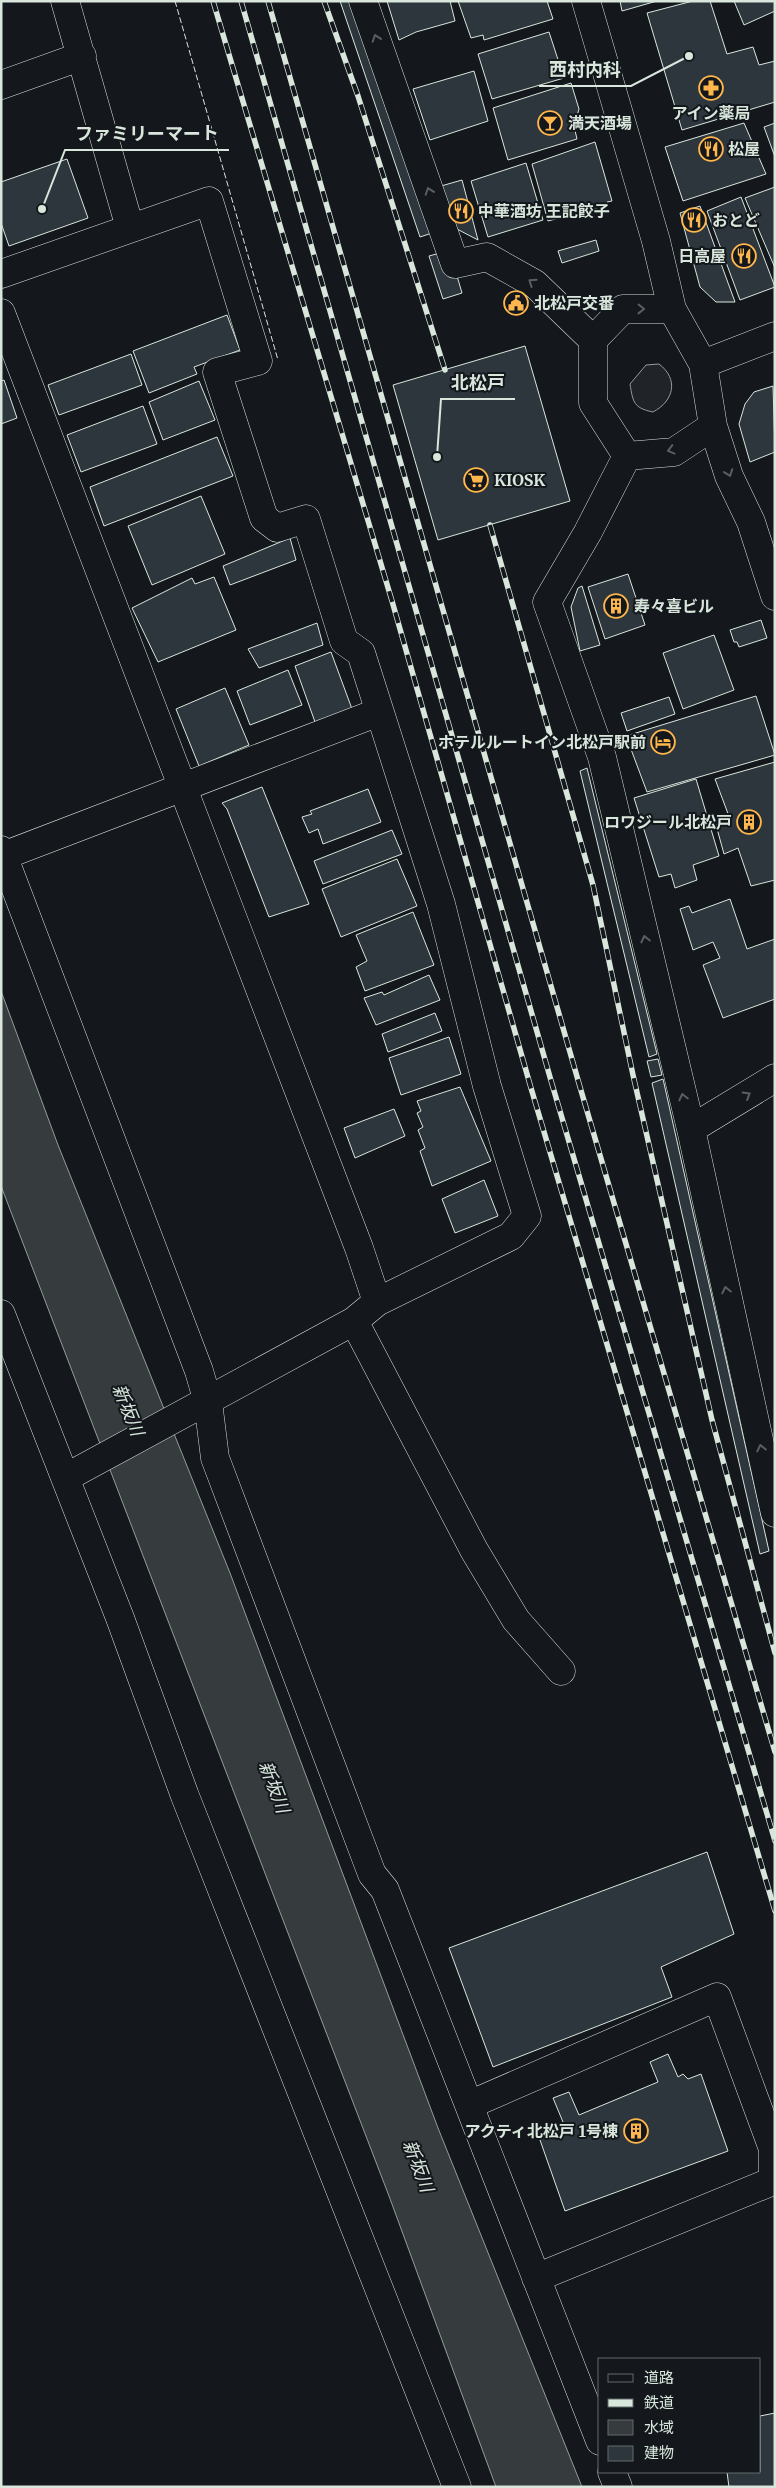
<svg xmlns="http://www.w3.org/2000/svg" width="776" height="2488" font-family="Merriweather,'Noto Sans JP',serif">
<rect width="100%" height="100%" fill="#14181c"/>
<path fill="#202428" stroke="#939e99" d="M659,364C679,379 674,401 653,412C634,408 633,403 630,384L646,365Z"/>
<path fill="#363b3e" stroke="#939e99" d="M1,991L58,1145L230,1573L438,2128L582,2487H496L389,2196L1,1186Z"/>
<path fill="#2c363c" stroke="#d8e6dc" d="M340,1H350L432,233L420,237Z
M387,1H450L455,21L416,32L399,40Z
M458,1H547L553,19L484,40L483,35L471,38Z
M620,1H657L622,11Z
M693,1H710L727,54L753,47L759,65L775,61V102L682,130L647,13Z
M734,1H775V11L744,25Z
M549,32L564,78L492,99L478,54Z
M474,71L488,121L430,140L413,89Z
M571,83L579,109L574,126L577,139L508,160L493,108Z
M744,123L766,174L683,201L665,147Z
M775,123V157L764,127Z
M595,142L612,201L607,202L608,205L548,221L532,164Z
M67,159L88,218L9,246L1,223V182Z
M526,163L543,220L488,237L471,181Z
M462,180L478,240L455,228L441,186Z
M775,187V268L745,198Z
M741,197L775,287L740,300L707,211Z
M700,206L735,302H716L700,287L680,213Z
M596,240L599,251L562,263L558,251Z
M440,253L449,277L457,276L462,293L443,299L429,256Z
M227,315L240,350L194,367L197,374L149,393L133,351Z
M525,346L570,501L438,540L393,385Z
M131,354L142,385L59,415L48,385Z
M4,380L17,418L1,424V381Z
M199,381L215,420L163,440L149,402Z
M773,386L775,452L750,462L739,424L745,404L754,392Z
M143,406L157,444L81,472L67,435Z
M217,437L233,476L104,526L90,487Z
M201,496L225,554L152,585L128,526Z
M290,538L296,560L230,585L223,566Z
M628,574L645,625L605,639L588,587Z
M214,577L236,630L158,662L132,608L192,578L195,584Z
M582,586L600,645L580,651L571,607L578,588Z
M761,620L767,638L739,647L737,642H734L730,630Z
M317,623L323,645L259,668L248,649Z
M714,635L734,690L683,709L663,653Z
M331,652L352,709L315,722L295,666Z
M288,670L302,705L250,725L237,691Z
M225,688L249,745L199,766L176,709Z
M756,696L775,755L647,792L626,736Z
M669,697L675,714L627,731L621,713Z
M775,762V880L751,886L738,848L724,854L716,825L730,819L715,779Z
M587,768L657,1054L649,1057L580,771Z
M696,779L719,856L693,865L697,880L675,888L671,874L659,877L634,798Z
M262,787L309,904L269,917L227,809L222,803Z
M368,789L381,822L323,844L318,829L309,833L302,817L312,814L310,811Z
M392,830L402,854L323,884L314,861Z
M397,859L417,906L341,937L322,889Z
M730,899L747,949L775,939V999L723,1018L703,965L720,958L713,942L693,950L680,909L689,906L692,913Z
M413,912L434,965L365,991L356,967L367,961L356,935Z
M429,975L440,1000L376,1025L364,998L382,992L384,995Z
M435,1013L442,1031L388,1052L382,1034Z
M449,1037L461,1074L401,1095L389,1058Z
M658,1059L662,1075L651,1077L647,1061Z
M663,1079L769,1551L760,1554L652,1083Z
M460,1087L491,1161L432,1186L420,1151L425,1148L418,1130L423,1127L417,1113L421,1111L417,1101Z
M394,1109L405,1136L355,1158L344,1128Z
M484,1180L498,1216L455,1233L442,1199Z
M707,1852L734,1934L661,1967L672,1997L493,2067L449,1948Z
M668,2054L678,2077L683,2074L688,2079L701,2074L728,2151L565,2211L540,2140L563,2122L553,2098L569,2092L579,2115L658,2082L650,2062Z
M775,2413V2487H729L727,2472H760V2416Z"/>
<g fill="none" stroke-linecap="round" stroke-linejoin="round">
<g stroke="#d8e6dc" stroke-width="29">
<path id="minor" d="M65,1L130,228
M363,1L455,264L487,257L535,284L593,340
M586,1L656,241L672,309
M1,85L82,56
M1,274L209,201L258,361L217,372L264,518L277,528L306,519L344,641L361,653L441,904L487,1086L527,1216L511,1236L377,1302L354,1321L65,1478
M1,313L359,1248L377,1302
M703,364L775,336
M713,426L674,452L627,456L593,403V340L623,309H672L703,364L713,426L729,476L751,522L775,596
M627,456L588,532L547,602L602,757L691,1129L775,1513
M1,850L199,1371L208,1402L215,1458L372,1874L385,1890L600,2441
M3,856L379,712
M691,1129L775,1078
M1,1314L120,1618L185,1796L457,2487
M354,1321L474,1550L516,1620L561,1671
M469,2105L717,1997L773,2149V2181L536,2278
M612,2472L618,2487"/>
</g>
<use href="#minor" stroke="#14181c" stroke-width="28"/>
<g stroke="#d8e6dc" stroke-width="5.5">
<path id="rail" d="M213,1L392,601L531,1088L775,1911
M241,1L552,1084L775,1841
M268,1L580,1087L775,1752
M324,1L358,96L445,370
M490,525L593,885L633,1075L712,1420L775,1653"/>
</g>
<use href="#rail" stroke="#14181c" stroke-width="4" stroke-dasharray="11" stroke-linecap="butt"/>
<path stroke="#d8e6dc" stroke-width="1" stroke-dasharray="6 2.5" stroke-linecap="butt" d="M175,1L278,360"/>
</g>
<defs><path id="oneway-chevron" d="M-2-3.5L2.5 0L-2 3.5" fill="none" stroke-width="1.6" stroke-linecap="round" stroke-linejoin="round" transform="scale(1.25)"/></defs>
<g stroke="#59605f">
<use href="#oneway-chevron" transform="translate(376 38) rotate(-109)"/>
<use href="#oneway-chevron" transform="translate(429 191) rotate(-109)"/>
<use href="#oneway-chevron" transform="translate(532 282) rotate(-145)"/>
<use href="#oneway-chevron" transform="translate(641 309) rotate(1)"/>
<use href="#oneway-chevron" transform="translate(671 450) rotate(165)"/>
<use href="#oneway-chevron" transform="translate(729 473) rotate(70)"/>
<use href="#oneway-chevron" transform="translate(645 939) rotate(-103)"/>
<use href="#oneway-chevron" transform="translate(747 1095) rotate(-31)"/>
<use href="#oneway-chevron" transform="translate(683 1097) rotate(-103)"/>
<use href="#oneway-chevron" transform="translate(726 1290) rotate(-102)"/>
<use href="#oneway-chevron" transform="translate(761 1448) rotate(-102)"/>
</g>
<defs>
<g id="pharmacy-ring" transform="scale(1.25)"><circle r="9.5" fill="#14181c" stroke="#ffb74d" stroke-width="1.5"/><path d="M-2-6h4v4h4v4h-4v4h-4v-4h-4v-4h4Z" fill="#ffb74d"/></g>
<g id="bar-ring" transform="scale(1.25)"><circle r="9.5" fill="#14181c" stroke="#ffb74d" stroke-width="1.5"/><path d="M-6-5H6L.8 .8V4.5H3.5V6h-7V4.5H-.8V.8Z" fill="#ffb74d"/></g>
<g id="restaurant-ring" transform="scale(1.25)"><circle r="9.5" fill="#14181c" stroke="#ffb74d" stroke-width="1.5"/><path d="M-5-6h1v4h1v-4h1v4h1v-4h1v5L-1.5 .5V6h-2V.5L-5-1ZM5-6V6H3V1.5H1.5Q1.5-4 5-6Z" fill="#ffb74d"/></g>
<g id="civic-ring" transform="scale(1.25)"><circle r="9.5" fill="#14181c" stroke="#ffb74d" stroke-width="1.5"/><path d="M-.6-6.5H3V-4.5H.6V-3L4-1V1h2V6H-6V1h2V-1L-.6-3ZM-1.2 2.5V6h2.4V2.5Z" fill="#ffb74d"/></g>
<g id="supermarket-ring" transform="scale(1.25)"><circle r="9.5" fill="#14181c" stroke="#ffb74d" stroke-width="1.5"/><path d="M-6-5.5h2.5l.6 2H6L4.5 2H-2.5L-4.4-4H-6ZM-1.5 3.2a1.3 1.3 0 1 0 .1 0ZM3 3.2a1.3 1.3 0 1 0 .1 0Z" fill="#ffb74d"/></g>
<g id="building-ring" transform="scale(1.25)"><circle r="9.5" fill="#14181c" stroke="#ffb74d" stroke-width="1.5"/><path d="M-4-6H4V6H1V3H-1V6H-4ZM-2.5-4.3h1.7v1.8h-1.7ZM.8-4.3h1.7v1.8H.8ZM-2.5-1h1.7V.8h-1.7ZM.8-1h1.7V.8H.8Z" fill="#ffb74d"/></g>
<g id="hotel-ring" transform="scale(1.25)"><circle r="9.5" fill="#14181c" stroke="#ffb74d" stroke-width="1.5"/><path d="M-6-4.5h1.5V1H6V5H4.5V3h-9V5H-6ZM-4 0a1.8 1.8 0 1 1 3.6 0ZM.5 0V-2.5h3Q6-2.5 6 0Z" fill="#ffb74d"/></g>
</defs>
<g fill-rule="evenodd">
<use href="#pharmacy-ring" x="711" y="88"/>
<use href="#bar-ring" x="550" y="123"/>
<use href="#restaurant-ring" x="711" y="149"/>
<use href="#restaurant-ring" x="461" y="211"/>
<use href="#restaurant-ring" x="694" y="220"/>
<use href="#restaurant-ring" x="744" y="256"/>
<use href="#civic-ring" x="516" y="303"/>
<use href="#supermarket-ring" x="476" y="480"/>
<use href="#building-ring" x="616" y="606"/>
<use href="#hotel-ring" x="663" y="742"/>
<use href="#building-ring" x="749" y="822"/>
<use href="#building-ring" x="636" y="2131"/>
</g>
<g text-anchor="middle" stroke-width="4" stroke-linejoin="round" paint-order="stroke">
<g font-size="16" font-weight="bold" fill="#d8e6dc" stroke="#14181c" text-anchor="start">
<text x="711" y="119" text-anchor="middle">アイン薬局</text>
<text x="568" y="129">満天酒場</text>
<text x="728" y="155">松屋</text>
<text x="478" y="217">中華酒坊 王記餃子</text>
<text x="712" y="226">おとど</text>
<text x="726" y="262" text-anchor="end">日高屋</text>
<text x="534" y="309">北松戸交番</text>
<text x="494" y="486">KIOSK</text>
<text x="634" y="612">寿々喜ビル</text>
<text x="646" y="748" text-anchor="end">ホテルルートイン北松戸駅前</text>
<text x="732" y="828" text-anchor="end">ロワジール北松戸</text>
<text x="618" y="2137" text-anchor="end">アクティ北松戸 1号棟</text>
</g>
<g font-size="18" font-style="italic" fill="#d8e6dc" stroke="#14181c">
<text transform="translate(128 1410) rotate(68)" y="6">新坂川</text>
<text transform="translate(274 1787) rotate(69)" y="6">新坂川</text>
<text transform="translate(418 2166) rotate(69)" y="6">新坂川</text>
</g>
</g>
<path fill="none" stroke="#d8e6dc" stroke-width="2" d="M689 56L631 86H539M42 209L65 150H229M437 457L441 399H515"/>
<g fill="#d8e6dc" stroke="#14181c" stroke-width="2">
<circle cx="689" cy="56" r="5"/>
<circle cx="42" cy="209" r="5"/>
<circle cx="437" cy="457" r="5"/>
</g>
<g font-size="18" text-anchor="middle" font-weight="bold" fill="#d8e6dc" stroke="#14181c" stroke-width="4" stroke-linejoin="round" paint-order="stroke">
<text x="585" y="76">西村内科</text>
<text x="147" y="140">ファミリーマート</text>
<text x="478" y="389">北松戸</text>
</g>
<rect width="776" height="2488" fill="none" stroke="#d8e6dc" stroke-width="5"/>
<rect x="598" y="2358" width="162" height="115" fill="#14181c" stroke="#626a69"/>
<rect x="608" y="2374" width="25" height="8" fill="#14181c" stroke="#626a69"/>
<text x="644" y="2383" font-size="15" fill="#d8e6dc">道路</text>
<rect x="608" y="2399" width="25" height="8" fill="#d8e6dc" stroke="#626a69"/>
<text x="644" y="2408" font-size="15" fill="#d8e6dc">鉄道</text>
<rect x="608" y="2420" width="25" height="15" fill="#363b3e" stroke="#626a69"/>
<text x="644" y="2433" font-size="15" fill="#d8e6dc">水域</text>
<rect x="608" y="2446" width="25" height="15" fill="#2c363c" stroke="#626a69"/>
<text x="644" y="2458" font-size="15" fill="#d8e6dc">建物</text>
</svg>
